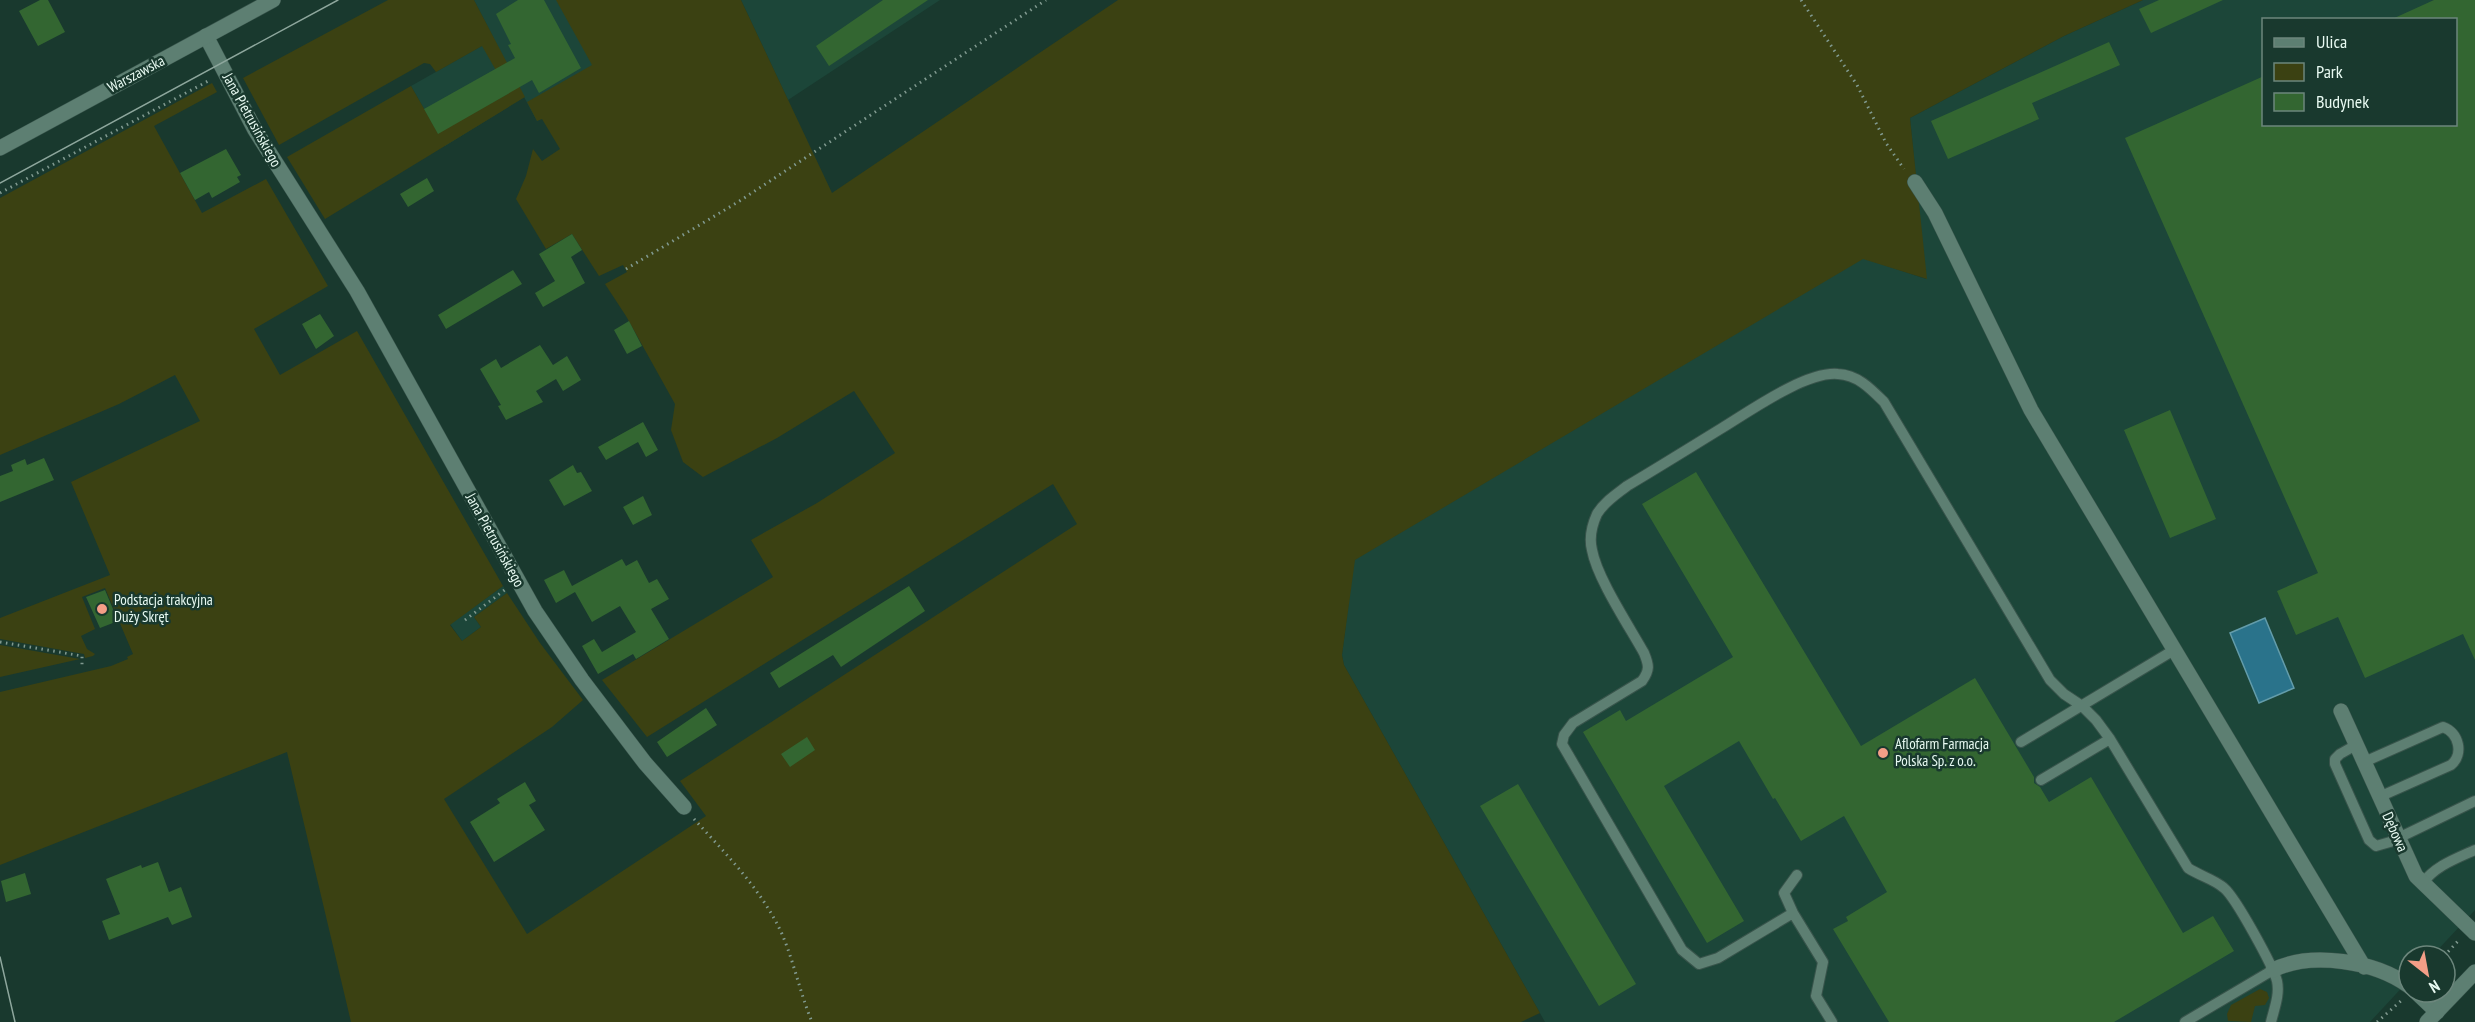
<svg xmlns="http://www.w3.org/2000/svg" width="2475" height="1022" font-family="'PT Sans Narrow',sans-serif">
<rect width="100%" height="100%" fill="#19392e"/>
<path fill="#1c4639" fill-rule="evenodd" d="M474,0H606L638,60L537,121L524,97L445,146L411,86L494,39Z
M741,0H940L788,100Z
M2143,0H2475V910L2432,956H2409V980L2370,1022H1545L1344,665L1342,655L1354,560L1863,258L1926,279L1910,118L2064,36ZM2264,20H2456V124H2264Z
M503,586L507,593L474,617L481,627L462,641L450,624Z"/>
<path fill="#3b4112" d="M388,0H474L525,97L325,219L287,157L411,86L438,133L509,93L482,46L436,72L430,64L424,63L279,145L243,78Z
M556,0H741L832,193L1118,0H2143L2064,36L1910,118L1927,279L1863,259L1355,560L1342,655L1344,665L1540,1013L1521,1022H351L287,752L0,865V692L111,666L128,659L127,657L133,654L105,588L82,597L95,629L81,636L87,649L95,654L93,656L85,658L84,654L0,639V618L110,575L71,482L200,421L175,375L119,404L0,455V198L212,83L217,92L154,126L202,213L266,179L328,286L254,329L280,375L357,331L503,586L450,625L462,641L481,627L474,617L507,593L540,643L583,700L552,727L444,799L527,934L706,816L680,781L1077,524L1053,484L647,737L602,680L773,577L751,540L817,503L895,453L854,391L777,438L703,477L683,462L671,430L675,404L626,316L605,284L627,272L623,265L599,276L572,234L546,249L516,199L526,176L533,149L542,161L560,149L542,119L537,121L527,102L592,65Z
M0,645L80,659L0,677Z
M2260,989L2267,992L2269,998L2265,1005L2255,1006L2251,1022L2228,1021L2227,1014L2231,1005Z"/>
<path fill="#2a738b" stroke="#639caa" stroke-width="1.5" d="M2265,618L2294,688L2259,703L2230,633Z"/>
<path fill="#336631" d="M40,0H48L65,32L38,46L19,11Z
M518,0H544L581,68L539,93L532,80L438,134L424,109L515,58L508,45L511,44L496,14Z
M883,0H928L829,66L816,46Z
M2159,0H2223L2151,33L2139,9Z
M2434,0H2475V660L2463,634L2365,678L2338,617L2296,635L2277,591L2318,573L2125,138L2264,76V124H2456V20H2390Z
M2109,42L2120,65L2032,103L2039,119L1948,159L1931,121Z
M226,149L241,175L237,177L240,182L212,198L209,192L195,200L180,173Z
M427,178L434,191L408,207L400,194Z
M572,234L582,250L571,257L585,283L543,307L535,293L555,281L539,254Z
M513,270L522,284L446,329L438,315Z
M320,314L334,336L316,349L302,324Z
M629,321L642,346L627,354L614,330Z
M540,345L553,365L567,356L581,380L563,391L556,379L536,391L543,402L506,420L498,406L501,405L480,369L496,359L501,368Z
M2170,410L2216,519L2170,538L2124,430Z
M643,422L658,450L646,457L638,442L606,460L598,447Z
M44,458L54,480L0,502V476L13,471L11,465L25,459L27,465Z
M573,465L577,473L581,472L592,491L564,506L549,480Z
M1696,472L1861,746L1975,678L2034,777V783L2040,787L2049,802L2091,777L2183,933L2213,916L2234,951L2114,1022H1889L1833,929L1848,921L1846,917L1887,892L1844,816L1801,841L1775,798L1773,799L1739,741L1664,786L1744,921L1707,943L1583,732L1620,710L1626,721L1733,657L1642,504Z
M643,496L652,515L633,525L623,507Z
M622,559L626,566L637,560L649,583L657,579L669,599L651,609L669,639L636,659L633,654L598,674L582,646L594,639L602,652L636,632L620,606L592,622L575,592L556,603L544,580L564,570L572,586Z
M909,586L925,611L841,667L833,655L779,688L770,673Z
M105,590L118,621L100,628L86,597Z
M706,708L717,725L667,757L657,742Z
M807,737L815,750L790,767L781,754Z
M525,782L536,801L529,805L545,830L494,862L470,822L500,803L497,799Z
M1518,784L1636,984L1599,1006L1480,806Z
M158,862L169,892L181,887L192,917L172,925L168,917L109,940L102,921L120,914L106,879L141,865L142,868Z
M25,873L31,894L6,902L1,881Z"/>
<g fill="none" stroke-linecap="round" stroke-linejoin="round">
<g stroke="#38544b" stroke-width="12">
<path id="lane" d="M2021,742L2174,650
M2356,745L2340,754L2335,759V764L2369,840L2376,846L2390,842L2475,801
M2364,762L2443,727C2459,733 2464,754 2451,765L2379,797
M2041,780L2110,739
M1797,875L1784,893L1793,913L1823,962L1816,996L1832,1022
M2422,884C2435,866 2455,859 2475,850
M1793,913L1718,958L1699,964L1682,950L1562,744L1564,735L1573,723L1642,681C1650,670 1649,665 1644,653C1629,626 1597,578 1592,550C1589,538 1592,525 1597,514C1604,502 1617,494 1627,486C1659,467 1691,447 1722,428C1750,411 1806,371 1838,374C1858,375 1871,389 1884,402L2050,680L2064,694L2082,706L2096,720L2110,739L2188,868C2200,876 2214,879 2224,888C2236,898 2273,966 2277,981C2280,995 2274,1009 2271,1022
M2185,1022L2273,970"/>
</g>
<g stroke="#38544b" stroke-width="16">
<path id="street" d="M206,36L255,130L357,291L535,611L582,680L645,763L684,807
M1915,182L1935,213L2031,410L2364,967
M2341,711L2416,876L2475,933
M2273,970C2311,951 2375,961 2409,986
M2416,992L2437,1012"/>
</g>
<g stroke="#38544b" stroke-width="16">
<path id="secondary" d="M0,148L273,0
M2427,1022L2475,972"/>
</g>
<path stroke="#819a90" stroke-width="3" stroke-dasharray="1.5 4.5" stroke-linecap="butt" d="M1801,0L1857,85L1886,143L1904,169
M0,193L210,80
M626,269L738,202L1046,0
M465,620L506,589
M0,642L82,656V666
M694,819C726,854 762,890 782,934C794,962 800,993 812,1022
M2444,956L2459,940
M2377,1022L2402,1000"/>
<use href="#lane" stroke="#5d7f72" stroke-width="10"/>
<use href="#street" stroke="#5d7f72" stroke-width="15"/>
<use href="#secondary" stroke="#5d7f72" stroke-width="15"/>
<path stroke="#8ea79d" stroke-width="1.5" d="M0,183L338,0
M0,957L15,1022"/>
</g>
<g fill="#f49e87" stroke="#19392e" stroke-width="2">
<circle cx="102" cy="609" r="6"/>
<circle cx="1883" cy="753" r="6"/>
</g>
<g text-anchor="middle" stroke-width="5" stroke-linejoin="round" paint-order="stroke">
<g font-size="15" fill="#e8faf2" stroke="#19392e">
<text transform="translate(136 74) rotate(-28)" y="5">Warszawska</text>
<text transform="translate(252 120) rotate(61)" y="5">Jana Pietrusińskiego</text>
<text transform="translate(495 540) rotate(61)" y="5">Jana Pietrusińskiego</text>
<text transform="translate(2395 832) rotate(66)" y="5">Dębowa</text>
</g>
<g font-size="15" fill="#e8faf2" stroke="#19392e" text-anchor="start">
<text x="114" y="605">Podstacja trakcyjna<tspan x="114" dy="17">Duży Skręt</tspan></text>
<text x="1895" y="749">Aflofarm Farmacja<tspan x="1895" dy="17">Polska Sp. z o.o.</tspan></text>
</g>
</g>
<rect x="2262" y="18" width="195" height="108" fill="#19392e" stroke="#6c867c" stroke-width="1.5"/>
<rect x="2274" y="38" width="30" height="9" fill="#5d7f72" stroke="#6c867c" stroke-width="1.5"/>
<text x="2316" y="48" font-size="18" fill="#e8faf2">Ulica</text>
<rect x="2274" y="63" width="30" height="18" fill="#3b4112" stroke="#6c867c" stroke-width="1.5"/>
<text x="2316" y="78" font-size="18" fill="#e8faf2">Park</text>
<rect x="2274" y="93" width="30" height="18" fill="#336631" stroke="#6c867c" stroke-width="1.5"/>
<text x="2316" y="108" font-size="18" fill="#e8faf2">Budynek</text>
<g transform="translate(2427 974) rotate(149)"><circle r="28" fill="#19392e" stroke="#6c867c" stroke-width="1.5"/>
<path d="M0-4.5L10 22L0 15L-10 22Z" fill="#f49e87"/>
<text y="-9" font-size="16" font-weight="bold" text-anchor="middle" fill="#e8faf2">N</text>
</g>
</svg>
